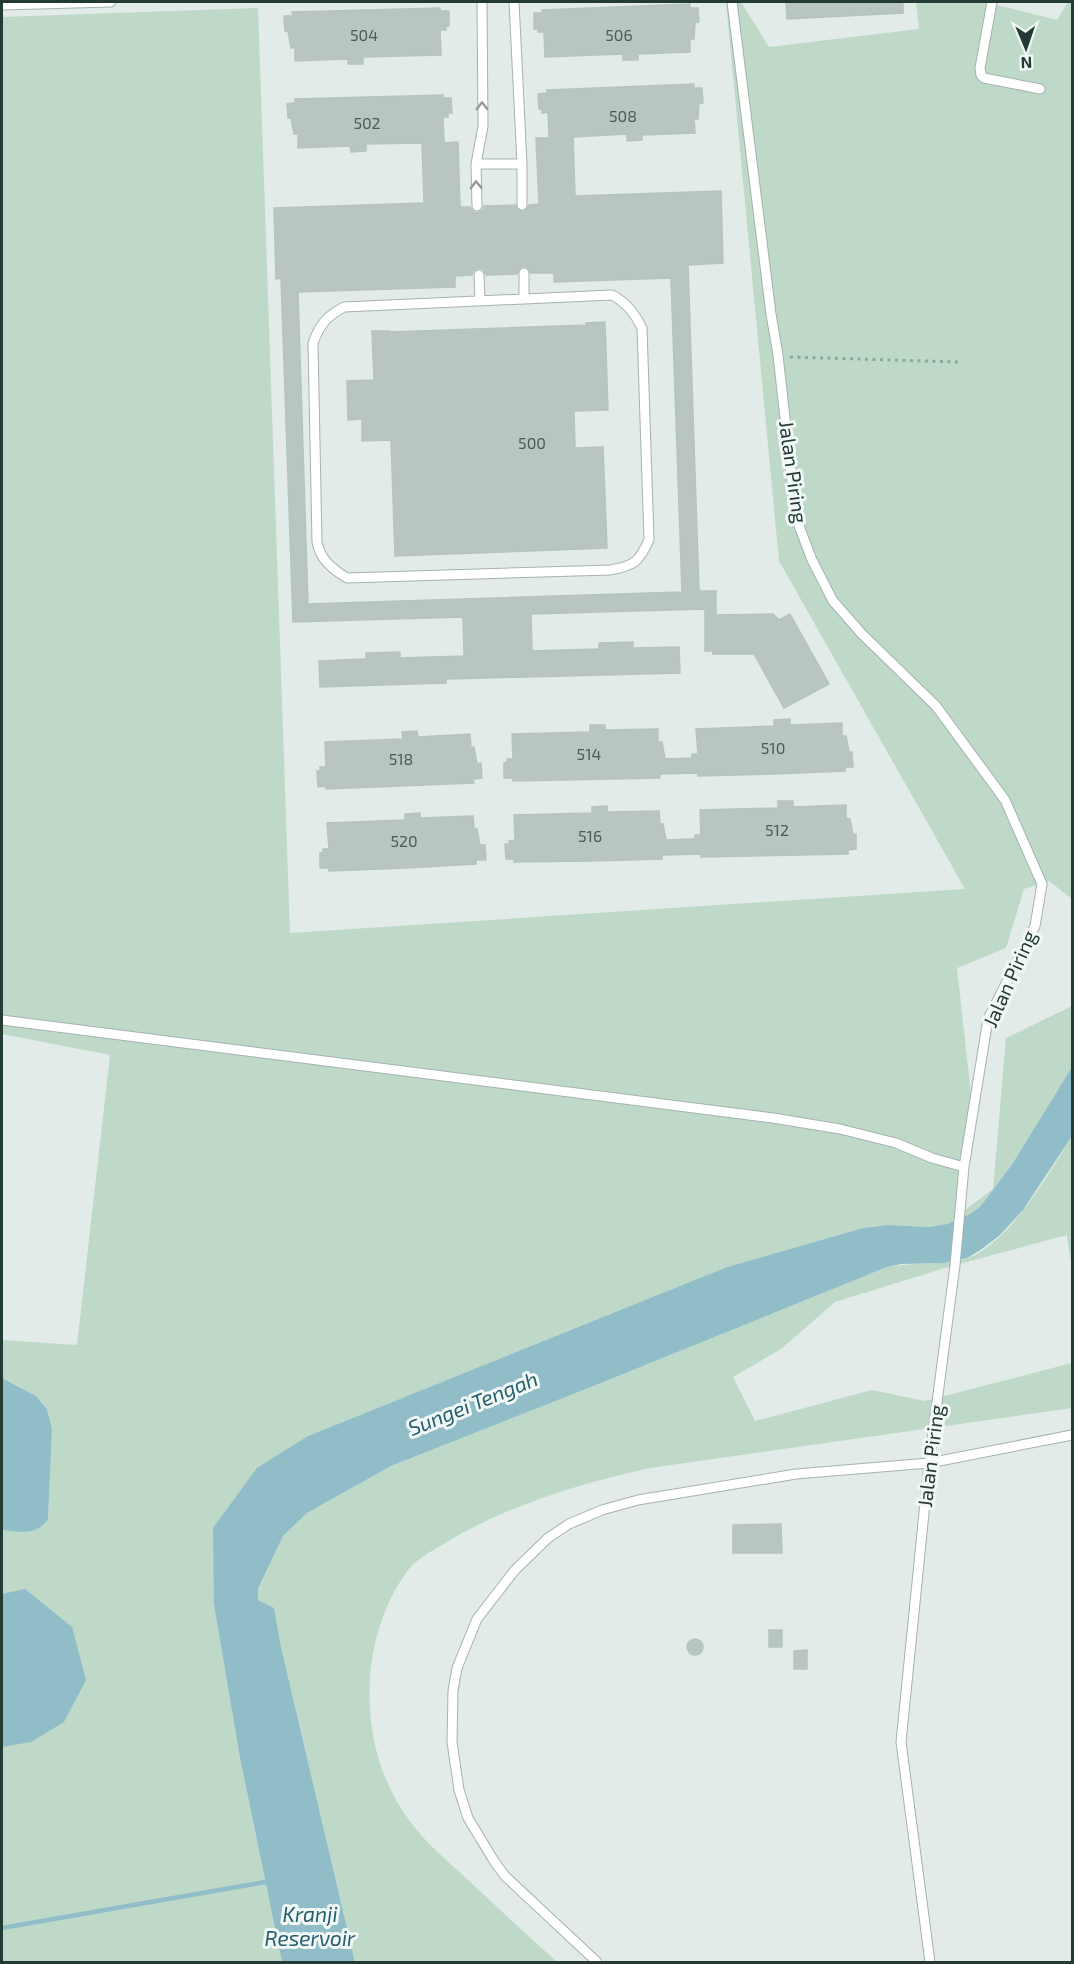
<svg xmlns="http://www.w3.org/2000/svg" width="1074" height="1964" font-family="'Exo 2',sans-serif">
<rect width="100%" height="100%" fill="#e2ebe7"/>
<path fill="#bed9c7" d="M726,2H741L769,47L919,29L916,2H985L1057,20L1068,2H1072V899L1049,881L1024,889L1006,948L957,968L973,1113L961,1213L993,1189L1006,1038L1072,1006V1067L1013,1163L980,1207L970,1214L947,1224L929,1227L888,1225L863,1228L727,1267L308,1436L214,1605L240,1758L282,1962H2V1530C21,1532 34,1535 48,1520L52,1429L47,1409L36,1396L2,1378V1340L77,1345L110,1055L2,1034V17L258,8L290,933L965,889L779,561Z
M1072,1136V1271L1067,1235L948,1267L835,1302L781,1349L733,1377L755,1421L872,1390L925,1401L1072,1363V1408L650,1468C581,1483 502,1507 442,1545C429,1552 414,1561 406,1573C384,1603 372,1643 370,1679C367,1726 377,1770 402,1810C419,1837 443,1857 467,1879C497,1907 527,1935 557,1962H355L281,1647L274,1609L258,1600V1590L283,1536L307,1513L391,1466L596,1385L887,1267C912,1262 939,1266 965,1259C1007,1247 1050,1172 1072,1136Z"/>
<path fill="#91bdc9" d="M1072,1067V1136L1023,1210L1000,1235L982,1249L967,1258L944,1263L901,1264L887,1267L596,1385L391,1466L307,1513L283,1536L258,1589V1600L274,1608L281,1647L355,1962H282L240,1758L214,1605L213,1528L257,1468L308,1436L727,1267L863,1228L888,1225L929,1227L947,1224L970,1214L980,1207L1013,1163Z
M2,1378L36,1396L47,1409L52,1429L48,1520C34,1536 21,1532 2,1530Z
M25,1589L72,1627L86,1680L64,1722L31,1742L2,1747V1594Z"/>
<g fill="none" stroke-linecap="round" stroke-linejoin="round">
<path stroke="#91bdc9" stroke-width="4.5" d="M2,1928L271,1881"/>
</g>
<path fill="#b8c5c1" stroke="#b6c4bf" stroke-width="1.5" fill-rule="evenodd" d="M786,2H903V13L787,19Z
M690,4V8H698L699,22L695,23L694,39H690V52L638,54V60H623V54L545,57L544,32H538V29H534V13H543L542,10Z
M440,8V11H449V26H446V30H440L441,55L363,57V64H348V59L295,61V47L291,48L288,31H285L284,16H293L292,12Z
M694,84V88H702L703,103H699L698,119H694L695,133L642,135V140L627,141V134L573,137L575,196L721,191L723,263L688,265L699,591H716V615L773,614L779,620L790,614L829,684L784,708L754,654H713V651H705V609L531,614L532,651L599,649V643L633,642V648L679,647L680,673L446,679V683L320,687L319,661L366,659V653L400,652V658L464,656L463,617L293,622L281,278L276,279L274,208L424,203L422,143L366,144V151L351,152L350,146L298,148V134H294L291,118H288L287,104L295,103V99L443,95V98H451L452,113H448V117H443L444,143L458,142L460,207H470L473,212L478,213L483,210L484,206L515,205L518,210L523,212L527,209L529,205L539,204L536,138H549L548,112L542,113V109H539L538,94L547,93V90ZM523,266L528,268L531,273H554V282L671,278L682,592L308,604L298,292L455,287V276L472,275L473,271L478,268L483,269L486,275L517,274L519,269Z
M605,322L608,410L574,411L575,448L603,447L607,548L395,556L391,440L362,441V419L348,420L347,381L374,380L372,331H390V332L587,325L586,323Z
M790,719V725L842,723V736H846L849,752H852L853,767H845V771L775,774L698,776V773L660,774V778L513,781V778H504V763L507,762V759H513L512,734L590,732V725H605V730L658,729V742H662L665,759L692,758V754H698L696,729L774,726V720Z
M417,731L418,737L470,734L471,748L474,747L477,764L481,763L482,778L473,779L474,783L326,789V786L318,787L317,771H320V767H326L325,742L403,739L402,732Z
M778,801H793V807L846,805V818L850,819L853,835L856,834V849L848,850V854L701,857V854L662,855V859L592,861L514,862V859H506L505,844H509V841L515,840L514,815L592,813V807L607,806V812L659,811L660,824H663L666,840L692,839H695V835H701L700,810L778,808Z
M420,813V818L473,816L474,829H477L480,845H485L486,860H476V864L407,868L329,871V868H320V853H323V849H329L327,823L405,820V814Z
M781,1524L782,1553H733V1525Z
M769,1630H782V1647H769Z
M687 1647a8 8 0 1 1 16 0a8 8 0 1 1-16 0Z
M807,1650V1669H794V1651Z"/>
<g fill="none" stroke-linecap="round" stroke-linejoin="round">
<g stroke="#a5b2ae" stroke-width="11">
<path id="lane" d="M514,2L522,164V205
M732,2L771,314L778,355L796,518L812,560L833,601L862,634L936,706L1005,800L1042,884L1035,926L988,1019L964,1167L955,1265L929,1463L901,1742L930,1962
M992,2L980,68L981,75L984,78L1040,89
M2,5L111,2
M476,164H522
M477,206L476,164L483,126L482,2
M524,273V298
M479,275L480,301
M612,295C627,303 635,314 642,328L649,540C639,562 634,566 610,570L347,578C332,569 320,559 317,542L313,343C320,324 327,316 344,307Z
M2,1020L773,1118L840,1129L896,1143L932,1158L964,1167
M597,1962L505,1876L494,1861L468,1818L459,1790L452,1742L453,1691L457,1668L477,1619L515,1570L548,1538L569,1524L602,1510L638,1500L796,1474L929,1463L1072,1435"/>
</g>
<path stroke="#86aba1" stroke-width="3" stroke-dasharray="3 4.5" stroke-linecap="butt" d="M790,357L959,362"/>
<use href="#lane" stroke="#fff" stroke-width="9"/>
</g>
<defs><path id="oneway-chevron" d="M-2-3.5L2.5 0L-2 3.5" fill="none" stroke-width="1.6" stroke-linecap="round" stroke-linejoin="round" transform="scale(1.5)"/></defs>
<g stroke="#929c9a">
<use href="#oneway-chevron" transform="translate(482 106) rotate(-90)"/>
<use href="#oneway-chevron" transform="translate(476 185) rotate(-92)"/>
</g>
<g text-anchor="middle" stroke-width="6" stroke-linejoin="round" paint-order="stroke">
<g font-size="16" fill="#495d58">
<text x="364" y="41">504</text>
<text x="619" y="41">506</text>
<text x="623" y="122">508</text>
<text x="367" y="129">502</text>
<text x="532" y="449">500</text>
<text x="773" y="754">510</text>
<text x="589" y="760">514</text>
<text x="401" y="765">518</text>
<text x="777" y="836">512</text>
<text x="590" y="842">516</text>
<text x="404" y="847">520</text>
</g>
<g font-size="20" fill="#243a35" stroke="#f2f8f5">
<text transform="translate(793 472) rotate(82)" y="7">Jalan Piring</text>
<text transform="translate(1010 979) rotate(-66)" y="7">Jalan Piring</text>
<text transform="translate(931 1456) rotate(-83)" y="7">Jalan Piring</text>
</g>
<g font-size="21" font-style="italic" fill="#255e6f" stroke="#f2f8f5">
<text transform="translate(473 1404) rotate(-22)" y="7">Sungei Tengah</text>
<text x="310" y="1922">Kranji<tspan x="310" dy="24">Reservoir</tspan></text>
</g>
</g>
<rect width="1074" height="1964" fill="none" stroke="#243a35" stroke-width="6"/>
<g transform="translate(1026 48) rotate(178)" stroke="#f2f8f5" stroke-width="4.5" paint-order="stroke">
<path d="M0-4.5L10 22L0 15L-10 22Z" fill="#243a35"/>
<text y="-9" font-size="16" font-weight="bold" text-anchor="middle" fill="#243a35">N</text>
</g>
</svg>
